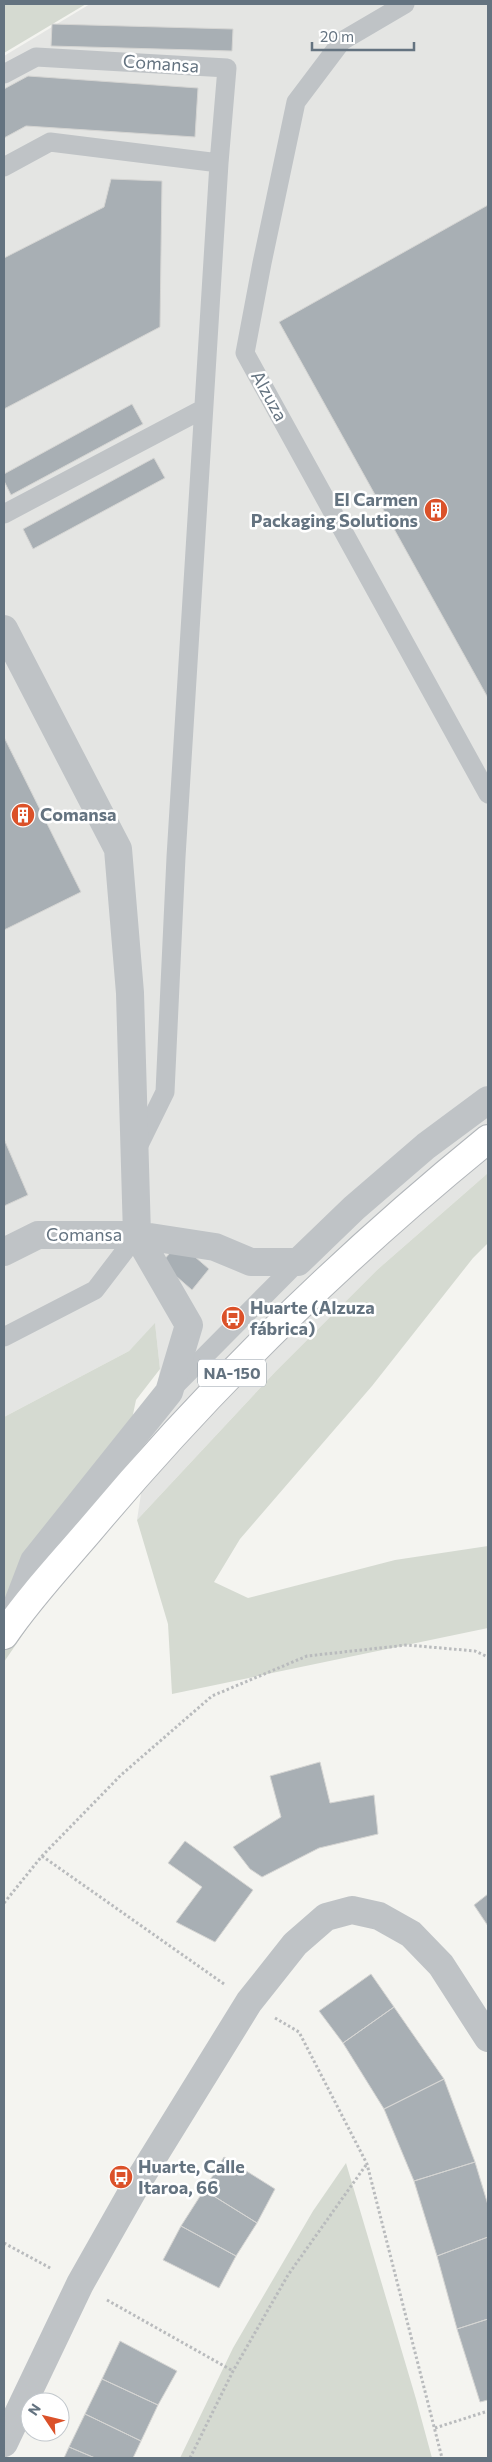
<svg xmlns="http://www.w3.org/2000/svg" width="492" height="2462" font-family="Commissioner,sans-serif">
<rect width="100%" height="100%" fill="#f4f4f0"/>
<path fill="#e4e5e3" d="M90,4H488V1173L377,1270L276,1371L137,1520L160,1369L155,1324L129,1351L4,1417V56Z"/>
<path fill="#d5dad1" d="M4,4H86L4,53Z
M488,1173V1243L473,1258L372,1386L240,1539L214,1582L248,1598L395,1560L488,1546V1628L172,1694L168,1624L137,1520L276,1371L377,1270Z
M155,1323L160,1369L136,1400L115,1500L4,1662V1417L129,1351Z
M346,2163L416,2399L432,2458H180L233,2348L313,2211Z"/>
<path fill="#a8afb4" stroke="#d5d5d3" d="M52,24L233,29L232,51L51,46Z
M28,76L198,88L195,137L26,126L4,138V89Z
M111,179L162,181L160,327L4,409V258L104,207Z
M488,205V698L279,322Z
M132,404L143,424L11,495L4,481V474Z
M154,458L165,478L33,549L23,529Z
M4,737L81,892L4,930Z
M4,1139L28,1195L4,1206Z
M179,1243L209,1269L192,1290L161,1263Z
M320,1762L330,1803L374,1795L378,1834L319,1848L262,1877L250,1869L233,1847L281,1817L270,1776Z
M185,1841L253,1890L215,1942L176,1922L202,1887L168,1863Z
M488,1894V1926L474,1905Z
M371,1974L394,2007L343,2043L319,2011Z
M394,2007L444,2079L384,2109L343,2043Z
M444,2079L475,2162L414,2181L384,2109Z
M224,2157L275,2189L257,2223L204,2190Z
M475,2162L488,2205V2237L437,2256L414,2181Z
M204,2190L257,2223L236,2256L181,2226Z
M181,2226L236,2256L219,2288L163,2260Z
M488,2237V2319L457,2329L437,2256Z
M488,2319V2400L480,2402L457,2329Z
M120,2341L177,2371L158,2405L102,2379Z
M102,2379L158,2405L141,2441L85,2414Z
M85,2414L141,2441L133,2458H95L69,2447Z
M69,2447L95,2458H64Z"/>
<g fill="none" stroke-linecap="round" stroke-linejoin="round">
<g stroke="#b2b6ba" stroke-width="30">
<path id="primary" d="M4,1635C29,1598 61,1564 90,1530C210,1387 344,1256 488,1139"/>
</g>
<path stroke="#b9bbbd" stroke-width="3" stroke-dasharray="2.5 2.5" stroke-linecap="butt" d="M42,1856L224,1984
M4,1903L42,1856L121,1775L212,1696L307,1656L407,1645L475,1651L488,1657
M275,2018L299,2032L367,2164L442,2458
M4,2243L52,2269
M107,2300L233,2371
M435,2428L488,2411
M190,2458L233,2371L288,2275L366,2165"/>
<path stroke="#bfc3c6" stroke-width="19" d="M405,4L342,41L296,102L262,263L245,353L488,794
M4,74L36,57L227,68L219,163L176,857L165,1092L137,1149
M4,167L50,142L219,163
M4,514L203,409
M4,1337L95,1290L137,1235
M172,1389L298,1262"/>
<path stroke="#bfc3c6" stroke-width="28" d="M4,629L118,849L130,993L137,1235H38L4,1252
M11,1621L34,1561L169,1392L189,1325L137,1235L215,1247L251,1262H298L354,1208L426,1146L488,1100
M4,2443L80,2284L136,2185L249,2002L295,1944L326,1917L352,1910L379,1916L411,1934L441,1965L488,2038"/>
<use href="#primary" stroke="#fff" stroke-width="28"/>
</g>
<defs>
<g id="building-disc" transform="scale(1.25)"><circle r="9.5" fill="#db5129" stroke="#fff"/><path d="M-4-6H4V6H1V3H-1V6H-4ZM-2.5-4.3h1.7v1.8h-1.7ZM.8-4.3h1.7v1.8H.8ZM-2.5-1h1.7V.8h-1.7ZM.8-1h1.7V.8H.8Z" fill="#fff"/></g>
<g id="bus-disc" transform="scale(1.25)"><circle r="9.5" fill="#db5129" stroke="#fff"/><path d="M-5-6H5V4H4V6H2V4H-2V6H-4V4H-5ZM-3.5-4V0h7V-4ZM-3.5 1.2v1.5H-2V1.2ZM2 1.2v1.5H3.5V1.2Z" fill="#fff"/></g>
</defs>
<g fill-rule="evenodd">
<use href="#building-disc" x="436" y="510"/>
<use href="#building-disc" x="23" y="815"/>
<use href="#bus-disc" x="233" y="1318"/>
<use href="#bus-disc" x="121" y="2177"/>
</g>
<g text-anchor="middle" stroke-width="5" stroke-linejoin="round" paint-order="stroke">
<rect fill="#fff" stroke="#929da6" stroke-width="1" x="198" y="1359.5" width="68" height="27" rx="4"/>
<g font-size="16" font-weight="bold" fill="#647380">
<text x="232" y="1379">NA-150</text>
</g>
<g font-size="18" fill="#647380" stroke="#fff">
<text transform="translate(161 64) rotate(4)" y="6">Comansa</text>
<text transform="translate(269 396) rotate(61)" y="6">Alzuza</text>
<text x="84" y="1241">Comansa</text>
</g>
<g font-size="18" font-weight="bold" fill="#647380" stroke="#fff" text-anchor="start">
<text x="418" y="506" text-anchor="end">El Carmen<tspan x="418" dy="21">Packaging Solutions</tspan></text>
<text x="40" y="821">Comansa</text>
<text x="250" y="1314">Huarte (Alzuza<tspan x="250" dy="21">fábrica)</tspan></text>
<text x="138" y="2173">Huarte, Calle<tspan x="138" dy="21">Itaroa, 66</tspan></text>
</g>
</g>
<rect width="492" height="2462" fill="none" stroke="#647380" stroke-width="10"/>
<g transform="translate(45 2417) rotate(305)"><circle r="24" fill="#ffffff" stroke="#c1c7cc"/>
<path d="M0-4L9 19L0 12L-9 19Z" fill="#db5129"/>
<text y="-8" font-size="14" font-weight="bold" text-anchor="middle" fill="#647380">N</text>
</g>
<path d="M312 42v8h102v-8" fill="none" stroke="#647380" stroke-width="2.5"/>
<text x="320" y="42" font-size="15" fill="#647380" stroke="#ffffff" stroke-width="4" paint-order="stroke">20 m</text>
</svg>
